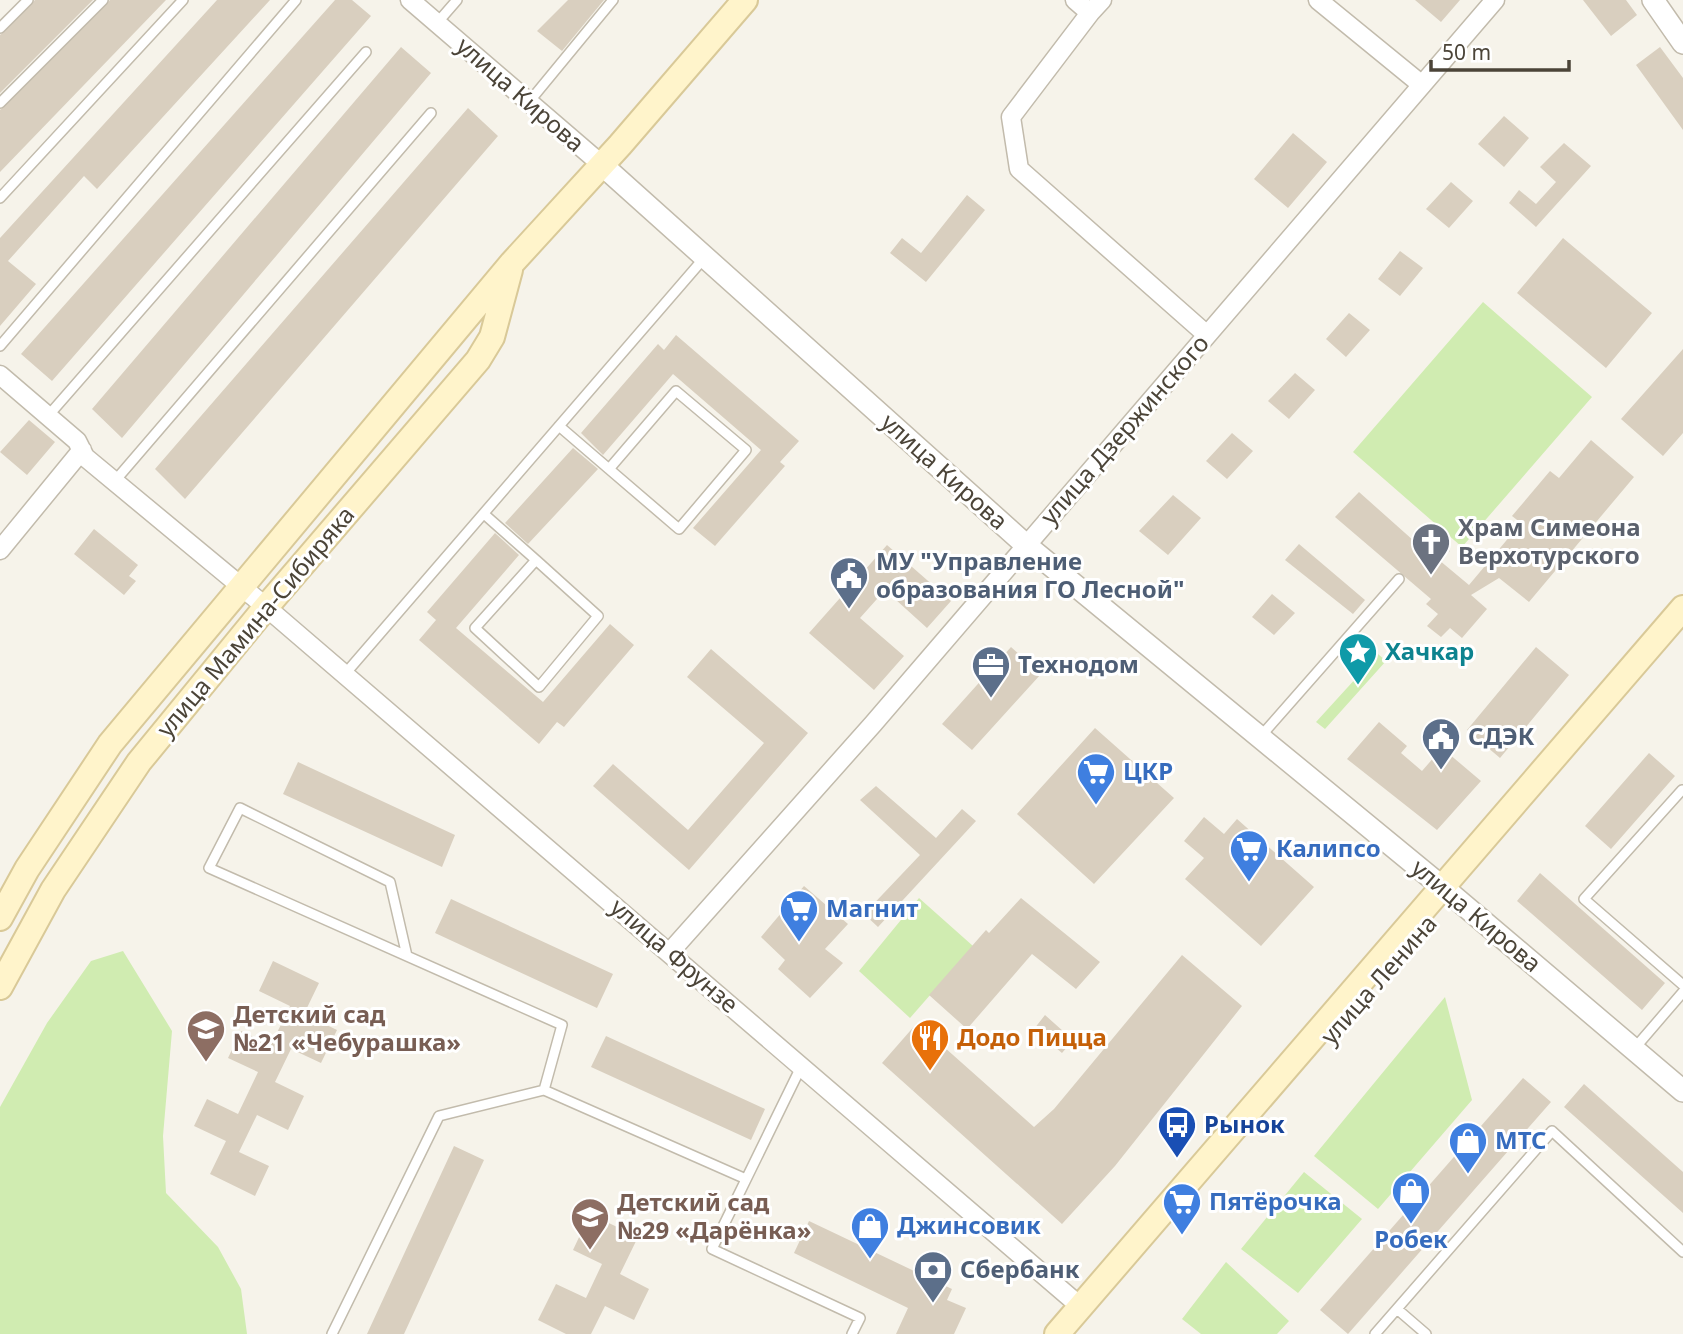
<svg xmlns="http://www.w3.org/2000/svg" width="1683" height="1334" font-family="'Noto Sans',sans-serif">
<rect width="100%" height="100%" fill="#f6f3ea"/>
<path fill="#d0ecb1" d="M1483,302L1592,397L1462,547L1353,452Z
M1378,654L1386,661L1325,729L1316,722Z
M919,898L973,946L910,1018L859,971Z
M123,951L172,1031L163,1136L166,1193L218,1247L241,1289L247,1334H0V1107L47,1023L91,961Z
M1445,997L1472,1100L1378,1209L1314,1156Z
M1304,1172L1362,1219L1298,1293L1241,1249Z
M1226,1262L1289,1321L1277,1334H1201L1182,1319Z"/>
<path fill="#d9cfbf" d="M35,0H93L0,93V35Z
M110,0H166L0,172V110Z
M217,0H270L97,189L84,176L8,261L36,284L0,326V238Z
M335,0H352L371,16L52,381L21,354Z
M568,0H604L562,51L537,31Z
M1415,0H1460L1441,22Z
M1583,0H1626L1637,15L1611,36Z
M401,47L431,73L122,438L92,409Z
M1660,47L1683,78V130L1636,65Z
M468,108L498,136L185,499L155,469Z
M1504,116L1529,138L1504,167L1478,144Z
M1293,133L1327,162L1288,208L1254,179Z
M1564,143L1591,166L1536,227L1509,203L1519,190L1536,204L1556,182L1540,167Z
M1451,182L1473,201L1449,228L1426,209Z
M967,195L985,210L926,282L890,253L902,238L921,253Z
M1563,238L1652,313L1606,368L1517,293Z
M1400,251L1423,268L1400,296L1378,279Z
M1349,313L1370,330L1346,357L1326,339Z
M676,335L799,441L780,462L785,466L715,546L693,528L761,450L673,374L603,455L581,433L658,344L664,350Z
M1683,349V433L1663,456L1621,419Z
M1295,373L1315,390L1289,419L1268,401Z
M29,420L55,442L27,475L0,452Z
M1232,433L1253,451L1227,479L1206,461Z
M1591,440L1634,477L1529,602L1499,578L1471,595L1487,609L1462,638L1450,628L1441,637L1427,626L1438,614L1426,604L1431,599L1335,517L1359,492L1414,541L1425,530L1450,551L1439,560L1469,585L1521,523L1512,516L1550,471L1559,478Z
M573,448L598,469L528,544L505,523Z
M1173,495L1201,518L1168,555L1139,531Z
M94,529L138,565L129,576L136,581L124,595L74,554Z
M495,533L519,555L456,628L543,702L610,624L634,645L564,727L557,722L539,744L419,640L436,620L427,612Z
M1299,544L1365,600L1353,614L1285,560Z
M887,545L951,601L927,628L885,590L860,618L904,656L874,690L809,633Z
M1272,594L1295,613L1274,635L1252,617Z
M1011,647L1041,674L972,750L942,724Z
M1536,647L1569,675L1500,758L1467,730Z
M711,649L808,733L689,870L593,786L613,764L688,830L764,743L687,677Z
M1379,722L1407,746L1401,753L1422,771L1442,748L1481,781L1437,830L1347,759Z
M1095,728L1174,798L1094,884L1017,814Z
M1649,753L1675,776L1611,849L1585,826Z
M298,762L455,835L442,867L283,794Z
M876,786L936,838L962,809L976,821L878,927L864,914L920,855L860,800Z
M1204,817L1224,834L1237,819L1314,887L1261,946L1185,879L1204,858L1184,841Z
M1540,873L1665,983L1642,1010L1517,901Z
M804,886L848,924L825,949L843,963L810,998L778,969L785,960L761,937Z
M1021,898L1100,962L1076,989L1032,954L967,1029L929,995L986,930L989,933Z
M451,899L613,974L597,1008L435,933Z
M1182,955L1242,1006L1115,1166L1062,1224L882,1063L917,1023L1034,1127L1054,1109Z
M273,961L319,983L304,1014L337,1030L321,1063L291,1049L275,1082L304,1096L288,1130L257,1115L239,1152L269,1166L255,1196L210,1174L226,1141L194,1126L207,1099L238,1114L258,1072L228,1058L241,1031L271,1045L290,1006L259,991Z
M1045,1015L1073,1040L1062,1053L1034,1029Z
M606,1036L765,1109L751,1140L591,1067Z
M1523,1078L1551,1102L1348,1334L1320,1310Z
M1584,1084L1683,1172V1213L1564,1107Z
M454,1146L484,1160L404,1334H367Z
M590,1214L638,1237L620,1274L649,1289L634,1320L605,1306L591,1334H566L538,1320L556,1284L586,1298L602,1264L573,1250Z
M809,1221L952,1289L947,1300L966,1308L954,1334H896L908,1308L794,1253Z"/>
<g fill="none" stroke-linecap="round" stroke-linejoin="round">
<g stroke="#c2bbac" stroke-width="12">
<path id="service" d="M437,23L457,0
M0,28L28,0
M529,102L613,0
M0,103L103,0
M0,198L183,0
M0,346L296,0
M48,416L366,52
M559,426L609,469L676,391L746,450L679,529L609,469
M114,482L431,113
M484,514L536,560L475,628L539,687L598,616L536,560
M345,674L705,257
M1261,736L1399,579
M1682,790L1584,899L1683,985
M407,956L390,882L240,808L209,868L562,1025L544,1090L746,1179
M1634,1049L1683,992
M801,1067L712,1249L860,1318L852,1334
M1397,1309L1426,1334
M332,1334L439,1116L544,1090
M1375,1334L1552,1131L1683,1252"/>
</g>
<g stroke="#c2bbac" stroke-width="21">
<path id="minor" d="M410,0L601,164
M1075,0L1090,13L1102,0
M1318,0L1422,85
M1090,13L1011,117L1019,169L1207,335
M0,375L77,441L85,457L266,607L1081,1307
M0,550L82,450
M670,952L873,724L1495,0"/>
</g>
<g stroke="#c2bbac" stroke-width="24">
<path id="tertiary" d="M1653,0L1683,43
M601,164L1026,545L1452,895L1683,1091"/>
</g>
<g stroke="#d9c998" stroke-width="28">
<path id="secondary" d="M0,918L27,869L110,744L512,263L620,145L745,0
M0,987L53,890L139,762L266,607L478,360L492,337L510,270
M1057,1334L1683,608"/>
</g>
<use href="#service" stroke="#fff" stroke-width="9"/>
<use href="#minor" stroke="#fff" stroke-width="18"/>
<use href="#tertiary" stroke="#fff" stroke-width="21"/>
<use href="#secondary" stroke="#fff4cb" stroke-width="24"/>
</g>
<defs>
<g id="church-pin" transform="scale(2.0125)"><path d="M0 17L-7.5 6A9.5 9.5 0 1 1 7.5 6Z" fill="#6b7280" stroke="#fff"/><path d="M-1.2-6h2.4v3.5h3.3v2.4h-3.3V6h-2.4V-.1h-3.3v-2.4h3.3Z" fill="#fff"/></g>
<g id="civic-pin" transform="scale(2.0125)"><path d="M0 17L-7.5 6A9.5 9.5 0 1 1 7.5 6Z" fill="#5c6f8a" stroke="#fff"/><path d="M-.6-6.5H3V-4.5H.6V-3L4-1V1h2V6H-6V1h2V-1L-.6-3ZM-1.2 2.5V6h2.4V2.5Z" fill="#fff"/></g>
<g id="sight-pin" transform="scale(2.0125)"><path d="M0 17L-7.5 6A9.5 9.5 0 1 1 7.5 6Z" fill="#0f9aa8" stroke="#fff"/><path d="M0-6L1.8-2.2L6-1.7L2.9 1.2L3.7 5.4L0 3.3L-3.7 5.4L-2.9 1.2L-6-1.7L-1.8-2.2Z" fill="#fff"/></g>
<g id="office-pin" transform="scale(2.0125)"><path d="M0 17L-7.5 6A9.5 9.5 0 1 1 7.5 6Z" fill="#5c6f8a" stroke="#fff"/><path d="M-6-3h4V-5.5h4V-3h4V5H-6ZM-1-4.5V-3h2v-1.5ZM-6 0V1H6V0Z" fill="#fff"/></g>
<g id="supermarket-pin" transform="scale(2.0125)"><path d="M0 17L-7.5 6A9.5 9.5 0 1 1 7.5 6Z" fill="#3f7fe0" stroke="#fff"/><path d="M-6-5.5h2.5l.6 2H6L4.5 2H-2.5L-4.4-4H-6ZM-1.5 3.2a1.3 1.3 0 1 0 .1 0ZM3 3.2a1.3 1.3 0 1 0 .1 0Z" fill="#fff"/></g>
<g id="school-pin" transform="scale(2.0125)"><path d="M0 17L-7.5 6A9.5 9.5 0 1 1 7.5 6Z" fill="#8d6e63" stroke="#fff"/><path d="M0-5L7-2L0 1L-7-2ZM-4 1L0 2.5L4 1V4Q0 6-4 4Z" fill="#fff"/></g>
<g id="restaurant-pin" transform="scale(2.0125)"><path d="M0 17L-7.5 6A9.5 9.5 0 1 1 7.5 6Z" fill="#e8710a" stroke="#fff"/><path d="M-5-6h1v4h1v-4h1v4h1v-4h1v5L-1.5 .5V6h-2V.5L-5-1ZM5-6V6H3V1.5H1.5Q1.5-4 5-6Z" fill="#fff"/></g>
<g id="bus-pin" transform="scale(2.0125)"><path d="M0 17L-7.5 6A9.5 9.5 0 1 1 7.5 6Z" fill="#1a4fb4" stroke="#fff"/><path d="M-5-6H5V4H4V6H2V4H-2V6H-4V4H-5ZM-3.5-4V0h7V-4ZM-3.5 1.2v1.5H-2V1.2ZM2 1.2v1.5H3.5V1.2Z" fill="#fff"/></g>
<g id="shop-pin" transform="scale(2.0125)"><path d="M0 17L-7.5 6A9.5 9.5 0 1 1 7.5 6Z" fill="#3f7fe0" stroke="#fff"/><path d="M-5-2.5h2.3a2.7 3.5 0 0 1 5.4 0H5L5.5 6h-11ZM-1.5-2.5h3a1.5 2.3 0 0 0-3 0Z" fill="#fff"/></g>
<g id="bank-pin" transform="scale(2.0125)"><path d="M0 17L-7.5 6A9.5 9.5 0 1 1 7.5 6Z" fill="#5c6f8a" stroke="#fff"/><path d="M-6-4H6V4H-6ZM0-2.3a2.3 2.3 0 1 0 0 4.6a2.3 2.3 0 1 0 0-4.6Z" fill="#fff"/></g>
</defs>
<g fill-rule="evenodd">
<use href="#church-pin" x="1431" y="542"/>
<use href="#civic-pin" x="849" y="576"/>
<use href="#sight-pin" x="1358" y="652"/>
<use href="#office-pin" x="991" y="665"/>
<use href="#civic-pin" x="1441" y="737"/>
<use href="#supermarket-pin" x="1096" y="772"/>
<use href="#supermarket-pin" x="1249" y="849"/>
<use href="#supermarket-pin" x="799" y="909"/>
<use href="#school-pin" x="206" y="1029"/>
<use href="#restaurant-pin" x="930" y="1038"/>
<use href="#bus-pin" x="1177" y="1125"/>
<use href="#shop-pin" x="1468" y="1141"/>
<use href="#shop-pin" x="1411" y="1191"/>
<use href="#supermarket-pin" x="1182" y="1202"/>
<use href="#school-pin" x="590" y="1217"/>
<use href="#shop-pin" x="870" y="1226"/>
<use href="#bank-pin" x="933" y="1270"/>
</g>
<g text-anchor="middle" stroke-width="6" stroke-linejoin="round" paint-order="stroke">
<g font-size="24" fill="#4b4438" stroke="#fff">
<text transform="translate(520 95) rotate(41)" y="8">улица Кирова</text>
<text transform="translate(1125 430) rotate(-49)" y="8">улица Дзержинского</text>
<text transform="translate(944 472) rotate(42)" y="8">улица Кирова</text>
<text transform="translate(256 622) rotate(-50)" y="8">улица Мамина-Сибиряка</text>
<text transform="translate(1476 916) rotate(40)" y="8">улица Кирова</text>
<text transform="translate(674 956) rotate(41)" y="8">улица Фрунзе</text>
<text transform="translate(1379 980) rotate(-49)" y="8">улица Ленина</text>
</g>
<g font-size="24" font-weight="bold" fill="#5b616d" stroke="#fff" text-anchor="start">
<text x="1458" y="536">Храм Симеона<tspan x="1458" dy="28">Верхотурского</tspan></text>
</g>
<g font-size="24" font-weight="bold" fill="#4e5e75" stroke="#fff" text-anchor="start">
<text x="876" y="570">МУ "Управление<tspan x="876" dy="28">образования ГО Лесной"</tspan></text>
<text x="1018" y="673">Технодом</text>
<text x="1468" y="745">СДЭК</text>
<text x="960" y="1278">Сбербанк</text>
</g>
<g font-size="24" font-weight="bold" fill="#0d838f" stroke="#fff" text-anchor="start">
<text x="1385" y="660">Хачкар</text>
</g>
<g font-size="24" font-weight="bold" fill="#366cbe" stroke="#fff" text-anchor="start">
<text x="1123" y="780">ЦКР</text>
<text x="1276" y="857">Калипсо</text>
<text x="826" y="917">Магнит</text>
<text x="1495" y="1149">МТС</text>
<text x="1209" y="1210">Пятёрочка</text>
<text x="897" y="1234">Джинсовик</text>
<text x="1411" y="1248" text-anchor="middle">Робек</text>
</g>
<g font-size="24" font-weight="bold" fill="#785e54" stroke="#fff" text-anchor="start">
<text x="233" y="1023">Детский сад<tspan x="233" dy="28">№21 «Чебурашка»</tspan></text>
<text x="617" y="1211">Детский сад<tspan x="617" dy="28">№29 «Дарёнка»</tspan></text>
</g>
<g font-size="24" font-weight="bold" fill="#c56008" stroke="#fff" text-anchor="start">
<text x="957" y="1046">Додо Пицца</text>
</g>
<g font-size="24" font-weight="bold" fill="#164399" stroke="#fff" text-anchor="start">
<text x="1204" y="1133">Рынок</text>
</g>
</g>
<path d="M1431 60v10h138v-10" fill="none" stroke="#4b4438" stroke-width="3.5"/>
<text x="1442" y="60" font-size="21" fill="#4b4438" stroke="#ffffff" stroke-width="5" paint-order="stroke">50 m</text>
</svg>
